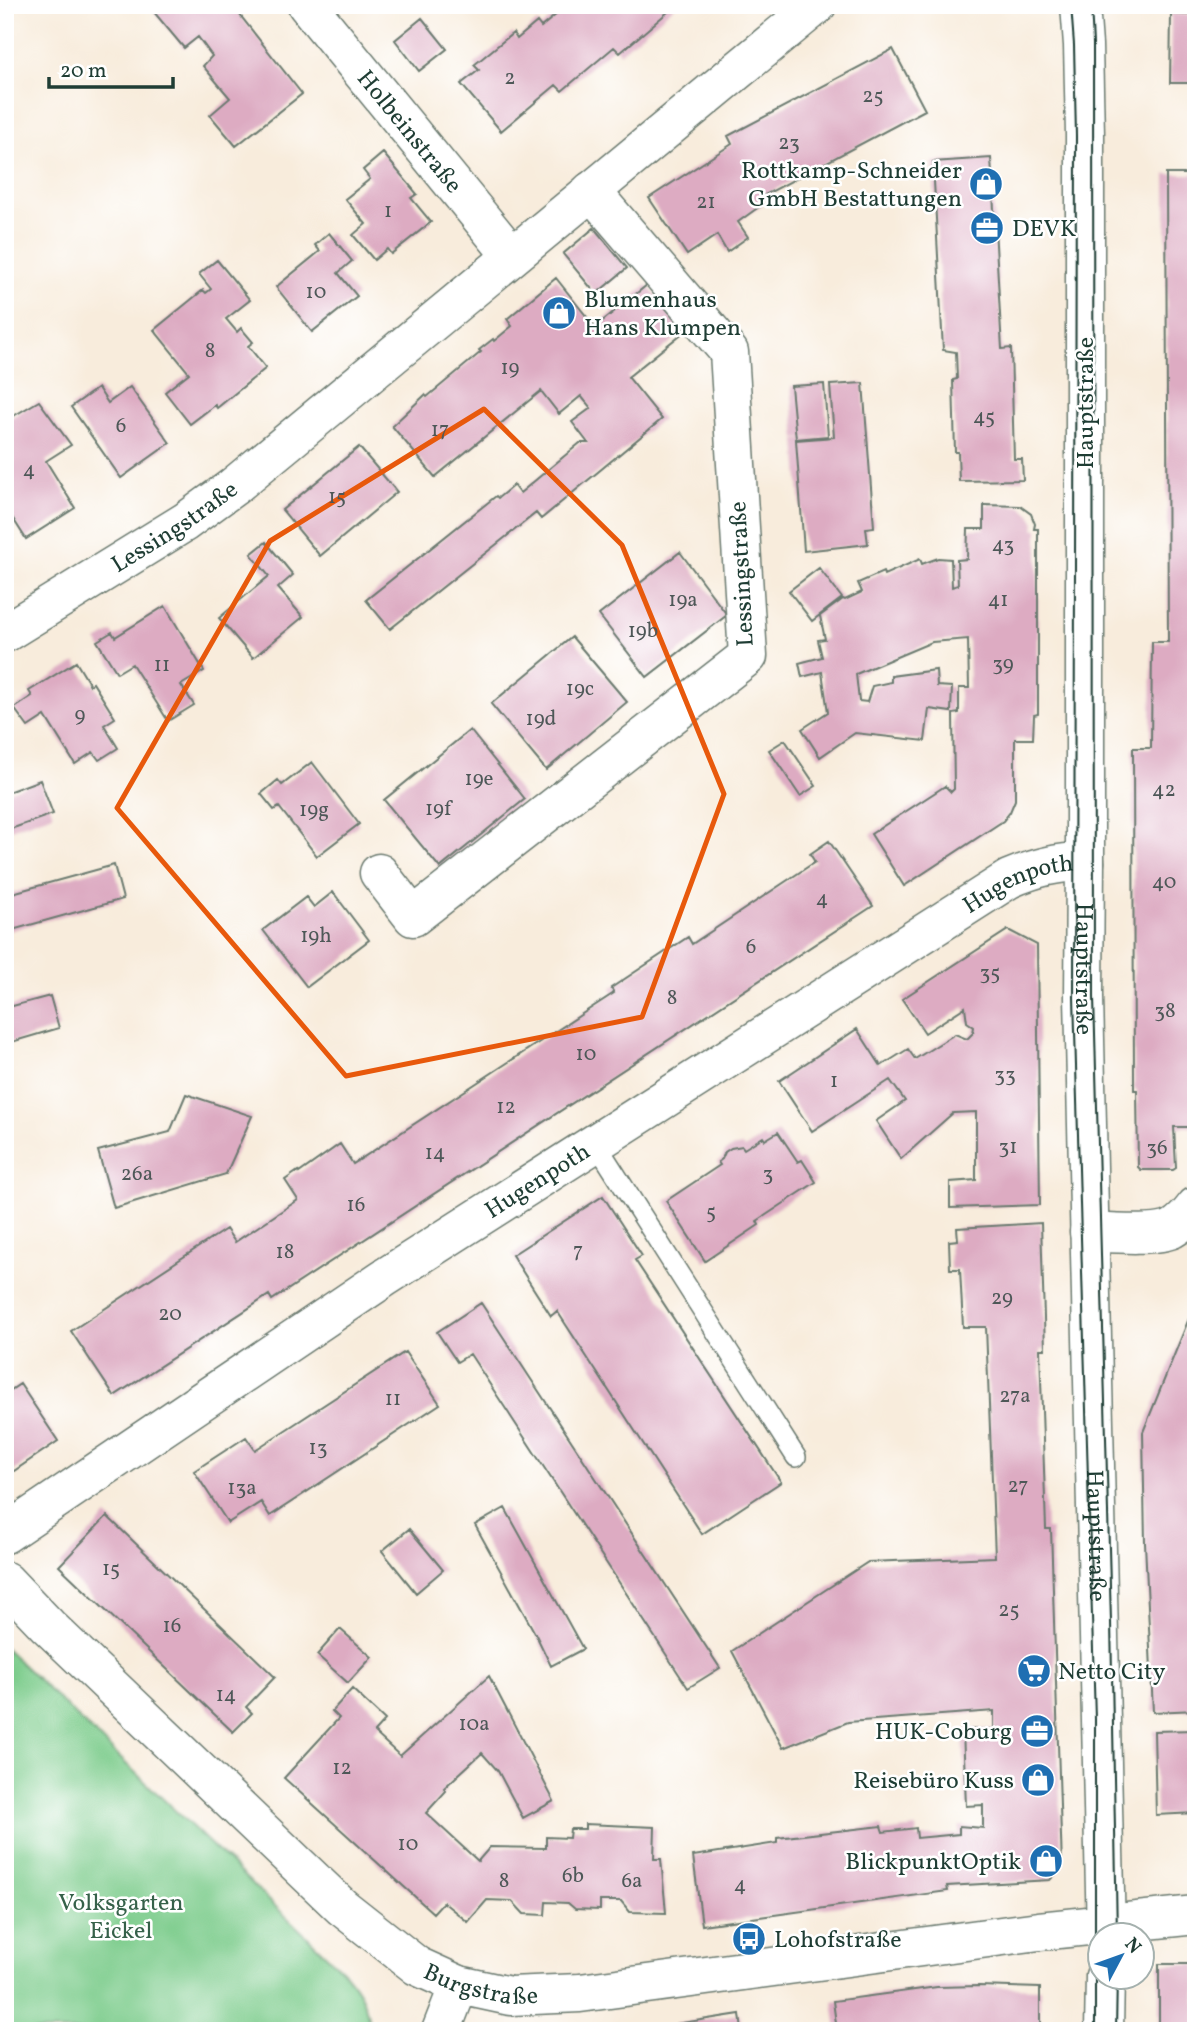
<svg xmlns="http://www.w3.org/2000/svg" width="1201" height="2036" font-family="Vollkorn,serif">
<rect width="100%" height="100%" fill="#fff"/>
<filter id="ink" filterUnits="userSpaceOnUse"><feTurbulence type="fractalNoise" baseFrequency=".0143" numOctaves="2"/><feDisplacementMap in="SourceGraphic" scale="14" xChannelSelector="R" yChannelSelector="G"/><feConvolveMatrix kernelMatrix="1 2 1 2 8 2 1 2 1" color-interpolation-filters="sRGB"/></filter>
<filter id="wash" filterUnits="userSpaceOnUse"><feTurbulence type="fractalNoise" baseFrequency=".00686" numOctaves="4" result="noise"/><feDisplacementMap in="SourceGraphic" scale="28" xChannelSelector="R" yChannelSelector="G"/><feGaussianBlur stdDeviation="1.57" result="paint"/><feColorMatrix in="noise" values="0 0 0 0 0 0 0 0 0 0 0 0 0 0 0 0 0 1.4 0 .05"/><feComposite in="paint" operator="in"/></filter>
<g filter="url(#wash)">
<rect width="100%" height="100%" fill="#f8ecdc"/>
<path fill="#7dcc8c" stroke="#4e8460" stroke-width="2" d="M5,1648L342,1970C359,1988 369,2005 369,2031H5Z"/>
<g id="blocks">
<path fill="#ddabc2" d="M148,5H232L302,94L236,146L210,115L230,98L203,66L212,56L198,37L184,48Z
M568,5H676L620,53L614,47L562,91L556,85L501,131L461,84L479,70L474,65L513,33L517,39L537,22L541,27Z
M1193,5H1196V101H1192V83H1170L1171,14L1193,15Z
M422,18L447,49L419,71L395,40Z
M893,49L925,110L759,198L763,204L738,222L748,237L727,252L717,235L687,255L649,198L732,144L728,136Z
M383,153L417,194L411,198L431,222L391,254L387,249L374,260L353,235L366,224L345,199L370,179L363,170Z
M991,158L1002,349L1011,348L1014,459H1022L1023,480L959,481L958,452H955L953,380L957,379L956,352L943,350L933,162Z
M1166,174H1196V1127H1174L1176,1168L1173,1170H1141L1138,1167L1137,1090H1134L1133,748H1151L1152,642H1168Z
M594,228L627,268L596,294L563,254Z
M329,233L352,261L338,273L357,296L312,332L276,287L320,251L315,245Z
M217,260L250,300L226,319L237,332L241,328L253,342L248,346L266,368L217,408L215,405L190,424L165,392L189,373L154,330L203,290L206,293L211,289L199,274Z
M556,278L595,327L647,285L685,331L628,377L662,419L541,519L536,513L390,629L366,600L496,496L498,498L514,485L520,493L580,443H588L572,422L591,408L581,396L559,414L541,391L435,477L392,426L425,395L427,397L481,352L479,350L493,339L494,341L512,326L507,319Z
M863,383L874,527L866,528L868,544L804,551L796,440L834,437L830,385Z
M824,384L828,436L796,439L791,386Z
M130,387L170,443L121,478L71,407L98,388L108,403Z
M39,401L71,445L46,461L75,508L26,539L5,506V421Z
M359,447L397,492L320,556L282,510Z
M984,505L1020,506L1031,514L1035,524L1034,529H1038V714L1034,715L1033,739H1015V800L1010,812L1003,821L904,886L871,834L945,786L951,792L954,789L953,714L959,713V688H969L968,639L932,642L856,674L859,701L867,702L872,686L891,682V676L936,670L937,686L952,687L951,712L929,709L925,741L855,733L820,757L802,729L828,712L822,672L802,677L799,663L822,657L818,640L825,639L820,616L843,599L845,600L862,592L858,583L883,572L884,575L920,559L922,564L938,558L951,559L952,587L958,585L957,560L967,559L968,529H984Z
M266,542L293,575L278,588L303,617L253,658L219,618L269,576L251,554Z
M680,552L727,615L647,677L599,615Z
M819,568L842,598L812,621L789,591Z
M165,606L204,671L181,685L194,705L168,721L132,664L117,673L97,641L112,632L115,637Z
M572,637L627,702L546,770L491,704Z
M76,662L90,685L93,683L115,718L104,725L118,748L99,760L93,752L75,764L45,716L28,727L14,708L32,696L29,691Z
M470,730L525,799L440,868L384,800Z
M785,740L816,786L800,796L769,750Z
M312,762L359,824L317,856L279,807L274,810L261,794L278,780L282,785Z
M40,780L53,814L5,831V793Z
M829,841L873,906L272,1300L269,1295L114,1396L71,1331L226,1229L235,1242L298,1200L285,1180L298,1171L299,1173L340,1144L353,1164L614,993L611,988L688,937L692,944L815,862L810,854Z
M114,865L123,899L5,932V895Z
M333,892L369,940L307,987L263,930L306,897L314,907Z
M1008,930L1037,945L1040,1205L950,1208V1182L976,1180V1112L953,1113L901,1159L876,1121L905,1101L890,1080L812,1131L779,1081L857,1029L881,1066L908,1049L915,1059L955,1034L967,1039L973,1033L974,1027L967,1022L965,1007L925,1033L902,999Z
M50,996L59,1028L5,1044V1008Z
M186,1094L252,1116L226,1174L114,1208L98,1151L170,1132Z
M778,1132L798,1162L802,1160L816,1182L757,1221L759,1225L705,1261L666,1201L720,1165L718,1162L722,1159L725,1152L731,1148L742,1146L744,1149L763,1137L765,1140Z
M603,1196L642,1256L635,1260L781,1482L702,1534L557,1311L551,1316L512,1255Z
M1041,1223L1045,1349H1040L1043,1440L1046,1529H1051L1062,1867L1050,1880L947,1886L948,1891L702,1925L693,1856L777,1843V1838L881,1826L883,1832L916,1828L917,1838L959,1834V1826L983,1828V1805L966,1806L963,1730L994,1729V1711L848,1722L783,1748L732,1651L868,1562L995,1557L986,1327H963L960,1269H950L949,1241L958,1240L957,1228Z
M1196,1301V1710L1153,1712L1145,1543L1143,1432Z
M481,1303L720,1668L688,1688L470,1354L457,1362L437,1332Z
M405,1352L440,1404L270,1516L261,1502L228,1523L194,1471L246,1437L255,1450Z
M20,1384L58,1441L5,1477V1394Z
M505,1508L583,1649L551,1666L536,1635L475,1525Z
M107,1516L275,1677L246,1707L252,1713L233,1732L59,1566Z
M409,1529L443,1570L416,1593L382,1551Z
M340,1629L372,1657L348,1683L317,1655Z
M489,1676L554,1801L523,1818L498,1771L482,1753L444,1788L446,1791L426,1813L478,1861L490,1847L546,1848V1837L569,1838L570,1829H585V1824L655,1827L654,1859H661L666,1913L630,1912L621,1901H600V1910L575,1909L568,1903L546,1902L545,1915L524,1914L512,1901L487,1900L468,1922L443,1902L433,1913L284,1778L339,1718L332,1711L352,1689L385,1720L374,1732L400,1756Z
M1196,1730V1813L1156,1815L1154,1731Z
M1159,1964H1196V2031H1159Z
M979,1986L1040,1988V2031H837L833,2001L937,1987Z
M740,2014L742,2031H676L675,2024Z"/>
</g>
</g>
<g filter="url(#ink)">
<use href="#blocks" fill-opacity="0" stroke="#6b7a6f" stroke-width="2"/>
<g fill="none" stroke-linecap="round" stroke-linejoin="round">
<g stroke="#6b7a6f" stroke-width="22">
<path id="service" d="M595,1142L796,1457"/>
</g>
<g stroke="#6b7a6f" stroke-width="41">
<g id="minor">
<path id="s1" d="M307,5L512,256"/>
<path id="s2" d="M5,633L185,522L233,487L817,5"/>
<path d="M379,873L413,917L748,656L729,352L591,191"/>
<path d="M1089,1232C1109,1233 1155,1237 1172,1229C1181,1224 1190,1214 1196,1206"/>
<path id="s3" d="M5,1534L384,1278L1009,879C1035,868 1057,862 1085,862"/>
<path id="s4" d="M5,1581L48,1626L342,1907L417,1966L459,1985L510,1996L580,1993L1039,1931L1196,1915"/>
<path d="M441,2031L459,1985"/>
</g>
</g>
<g stroke="#6b7a6f" stroke-width="41">
<g id="tertiary">
<path id="s5" d="M1080,5L1083,45L1085,135V862L1084,997L1106,1934"/>
<path d="M1104,2031L1105,1976"/>
</g>
</g>
<use href="#service" stroke="#fff" stroke-width="19"/>
<use href="#minor" stroke="#fff" stroke-width="38"/>
<use href="#tertiary" stroke="#fff" stroke-width="38"/>
<path stroke="#1f3d34" stroke-width="2" d="M1071,5L1074,45L1076,136L1074,997L1095,1719V2031
M1091,5L1093,44L1094,997L1111,1622L1117,1934
M1116,2031L1117,1976"/>
</g>
</g>
<path fill="none" stroke="#e8590c" stroke-width="5" stroke-linejoin="round" d="M484,409L622,545L724,794L642,1017L346,1076L117,808L270,541Z"/>
<defs>
<g id="shop-disc" transform="scale(1.75)"><circle r="9.5" fill="#1f6fb2" stroke="#fff"/><path d="M-5-2.5h2.3a2.7 3.5 0 0 1 5.4 0H5L5.5 6h-11ZM-1.5-2.5h3a1.5 2.3 0 0 0-3 0Z" fill="#fff"/></g>
<g id="office-disc" transform="scale(1.75)"><circle r="9.5" fill="#1f6fb2" stroke="#fff"/><path d="M-6-3h4V-5.5h4V-3h4V5H-6ZM-1-4.5V-3h2v-1.5ZM-6 0V1H6V0Z" fill="#fff"/></g>
<g id="supermarket-disc" transform="scale(1.75)"><circle r="9.5" fill="#1f6fb2" stroke="#fff"/><path d="M-6-5.5h2.5l.6 2H6L4.5 2H-2.5L-4.4-4H-6ZM-1.5 3.2a1.3 1.3 0 1 0 .1 0ZM3 3.2a1.3 1.3 0 1 0 .1 0Z" fill="#fff"/></g>
<g id="bus-disc" transform="scale(1.75)"><circle r="9.5" fill="#1f6fb2" stroke="#fff"/><path d="M-5-6H5V4H4V6H2V4H-2V6H-4V4H-5ZM-3.5-4V0h7V-4ZM-3.5 1.2v1.5H-2V1.2ZM2 1.2v1.5H3.5V1.2Z" fill="#fff"/></g>
</defs>
<g fill-rule="evenodd">
<use href="#shop-disc" x="986" y="184"/>
<use href="#office-disc" x="987" y="228"/>
<use href="#shop-disc" x="559" y="313"/>
<use href="#supermarket-disc" x="1034" y="1671"/>
<use href="#office-disc" x="1037" y="1731"/>
<use href="#shop-disc" x="1038" y="1780"/>
<use href="#shop-disc" x="1046" y="1861"/>
<use href="#bus-disc" x="749" y="1939"/>
</g>
<g text-anchor="middle" stroke-width="5" stroke-linejoin="round" paint-order="stroke">
<g font-size="21" fill="#4e5858">
<text x="510" y="84">2</text>
<text x="873" y="102">25</text>
<text x="789" y="149">23</text>
<text x="706" y="208">21</text>
<text x="388" y="217">1</text>
<text x="316" y="298">10</text>
<text x="210" y="357">8</text>
<text x="510" y="374">19</text>
<text x="984" y="423">45</text>
<text x="121" y="432">6</text>
<text x="440" y="436">17</text>
<text x="29" y="476">4</text>
<text x="337" y="503">15</text>
<text x="1003" y="551">43</text>
<text x="683" y="606">19a</text>
<text x="998" y="606">41</text>
<text x="643" y="637">19b</text>
<text x="1003" y="670">39</text>
<text x="162" y="671">11</text>
<text x="580" y="695">19c</text>
<text x="80" y="721">9</text>
<text x="541" y="725">19d</text>
<text x="479" y="785">19e</text>
<text x="1164" y="796">42</text>
<text x="438" y="815">19f</text>
<text x="314" y="816">19g</text>
<text x="1164" y="888">40</text>
<text x="822" y="905">4</text>
<text x="316" y="942">19h</text>
<text x="751" y="953">6</text>
<text x="990" y="979">35</text>
<text x="672" y="1004">8</text>
<text x="1165" y="1017">38</text>
<text x="586" y="1060">10</text>
<text x="1005" y="1081">33</text>
<text x="834" y="1087">1</text>
<text x="506" y="1113">12</text>
<text x="1008" y="1153">31</text>
<text x="1157" y="1154">36</text>
<text x="435" y="1159">14</text>
<text x="137" y="1180">26a</text>
<text x="768" y="1180">3</text>
<text x="356" y="1211">16</text>
<text x="711" y="1218">5</text>
<text x="578" y="1257">7</text>
<text x="285" y="1258">18</text>
<text x="1002" y="1304">29</text>
<text x="170" y="1320">20</text>
<text x="1015" y="1402">27a</text>
<text x="393" y="1405">11</text>
<text x="318" y="1454">13</text>
<text x="1018" y="1492">27</text>
<text x="242" y="1494">13a</text>
<text x="111" y="1575">15</text>
<text x="1009" y="1616">25</text>
<text x="172" y="1632">16</text>
<text x="226" y="1701">14</text>
<text x="474" y="1730">10a</text>
<text x="342" y="1774">12</text>
<text x="408" y="1850">10</text>
<text x="573" y="1882">6b</text>
<text x="504" y="1887">8</text>
<text x="632" y="1887">6a</text>
<text x="740" y="1891">4</text>
</g>
<g font-size="24" fill="#1f3d34" stroke="#fff">
<text dy="8" stroke="none"><textPath href="#s1" startOffset="163">Holbeinstraße</textPath></text>
<text transform="translate(1085 403) rotate(-90)" y="8">Hauptstraße</text>
<text dy="8" stroke="none"><textPath href="#s2" startOffset="200">Lessingstraße</textPath></text>
<text transform="translate(741 574) rotate(-93)" y="8">Lessingstraße</text>
<text dy="8" stroke="none"><textPath href="#s3" startOffset="1206">Hugenpoth</textPath></text>
<text dy="8" stroke="none"><textPath href="#s5" startOffset="964">Hauptstraße</textPath></text>
<text dy="8" stroke="none"><textPath href="#s3" startOffset="639">Hugenpoth</textPath></text>
<text dy="8" stroke="none"><textPath href="#s5" startOffset="1531">Hauptstraße</textPath></text>
<text dy="8" stroke="none"><textPath href="#s4" startOffset="632">Burgstraße</textPath></text>
</g>
<g font-size="24" fill="#1f3d34" stroke="#fff" text-anchor="end">
<text x="962" y="178">Rottkamp-Schneider<tspan x="962" dy="28">GmbH Bestattungen</tspan></text>
<text x="1012" y="236" text-anchor="start">DEVK</text>
<text x="584" y="307" text-anchor="start">Blumenhaus<tspan x="584" dy="28">Hans Klumpen</tspan></text>
<text x="1058" y="1679" text-anchor="start">Netto City</text>
<text x="1012" y="1739">HUK-Coburg</text>
<text x="1014" y="1788">Reisebüro Kuss</text>
<text x="1021" y="1869">BlickpunktOptik</text>
<text x="774" y="1947" text-anchor="start">Lohofstraße</text>
</g>
<g font-size="24" fill="#36614a" stroke="#fff">
<text x="121" y="1910">Volksgarten<tspan x="121" dy="28">Eickel</tspan></text>
</g>
</g>
<rect width="1201" height="2036" fill="none" stroke="#fff" stroke-width="28"/>
<g transform="translate(1121 1956) rotate(49)"><circle r="33" fill="#ffffff" stroke="#a5b1ae" stroke-width="2"/>
<path d="M0-5L12 26L0 18L-12 26Z" fill="#1f6fb2"/>
<text y="-10" font-size="19" font-weight="bold" text-anchor="middle" fill="#1f3d34">N</text>
</g>
<path d="M49 77v10h124v-10" fill="none" stroke="#1f3d34" stroke-width="3.5"/>
<text x="60" y="77" font-size="21" fill="#1f3d34" stroke="#ffffff" stroke-width="5" paint-order="stroke">20 m</text>
</svg>
